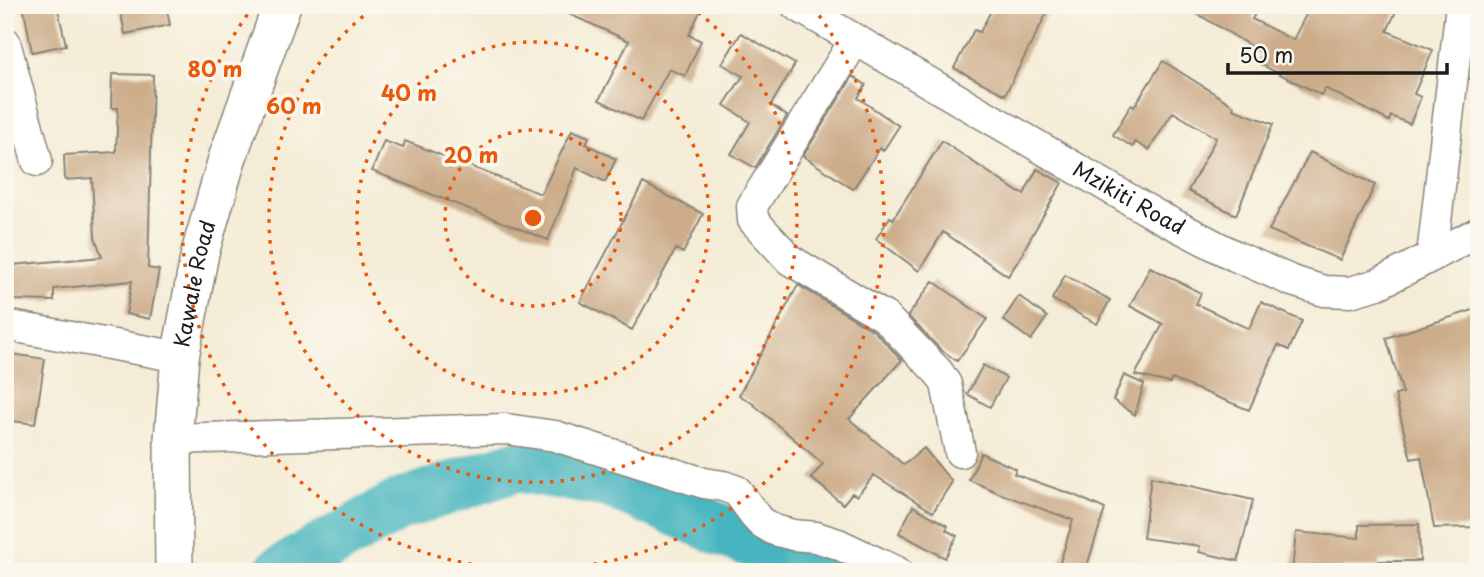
<svg xmlns="http://www.w3.org/2000/svg" width="1484" height="577" font-family="'Playpen Sans',sans-serif">
<rect width="100%" height="100%" fill="#fbf7ec"/>
<filter id="ink" filterUnits="userSpaceOnUse"><feTurbulence type="fractalNoise" baseFrequency=".0143" numOctaves="2"/><feDisplacementMap in="SourceGraphic" scale="14" xChannelSelector="R" yChannelSelector="G"/><feConvolveMatrix kernelMatrix="1 2 1 2 8 2 1 2 1" color-interpolation-filters="sRGB"/></filter>
<filter id="wash" filterUnits="userSpaceOnUse"><feTurbulence type="fractalNoise" baseFrequency=".00686" numOctaves="4" result="noise"/><feDisplacementMap in="SourceGraphic" scale="28" xChannelSelector="R" yChannelSelector="G"/><feGaussianBlur stdDeviation="1.57" result="paint"/><feColorMatrix in="noise" values="0 0 0 0 0 0 0 0 0 0 0 0 0 0 0 0 0 1.4 0 .05"/><feComposite in="paint" operator="in"/></filter>
<g filter="url(#wash)">
<rect width="100%" height="100%" fill="#f4ecd6"/>
<g fill="none" stroke-linecap="round" stroke-linejoin="round">
<path stroke="#46b5bf" stroke-width="52" d="M280,572L399,505L516,466L612,483L733,535L830,572"/>
</g>
<g id="blocks">
<path fill="#ccac89" d="M23,5H57L66,45L32,52Z
M142,5H166L170,25L125,34L120,9Z
M549,5H703L689,35L701,41L685,76L669,69L641,121L599,100L629,41Z
M994,5H1051L1005,95L954,68L974,30L980,32Z
M1183,5H1241L1255,14L1252,19L1293,40L1311,5H1399L1387,31L1433,50L1414,94L1421,97L1410,124L1391,116L1389,121L1325,88L1321,95L1258,63L1262,53Z
M741,33L795,64L771,105L787,116L755,168L731,154L750,122L724,105L743,76L722,64Z
M1163,61L1234,106L1233,109L1273,124L1236,215L1188,191L1216,138L1173,112L1149,150L1135,142L1133,147L1113,135L1131,105L1134,107Z
M112,74L153,75L148,268L159,270L150,319L126,314L132,281L54,289V301L11,300L12,265L102,257L95,237L92,178L65,180L64,155L116,152L118,108H111Z
M853,76L866,85L858,98L899,126L883,151L880,148L853,189L803,156Z
M572,130L589,137L586,144L616,159L605,182L577,168L548,240L372,171L384,141L403,148L405,141L541,194Z
M942,141L1018,192L1024,194L1037,169L1062,183L1023,251L1024,252L1008,276L943,232L919,271L876,239L890,217L893,219Z
M1310,152L1375,185L1340,260L1269,230Z
M643,183L703,214L683,253L676,249L632,330L580,302Z
M1150,267L1201,293L1196,304L1249,329L1261,302L1302,321L1289,350L1278,345L1249,410L1172,379L1170,383L1135,375L1163,324L1130,306Z
M1065,275L1110,300L1097,324L1052,299Z
M933,281L987,319L957,361L941,350L908,316Z
M798,285L874,331L902,360L849,419L904,465L924,448L952,482L933,512L874,475L857,496L852,493L843,504L811,478L823,464L752,403L739,395Z
M1019,296L1047,317L1031,340L1003,320Z
M1479,308V527L1434,528L1421,457L1411,459L1395,395L1403,393L1386,338Z
M5,353L45,359L35,424L5,420Z
M983,365L1006,378L990,407L967,394Z
M1124,375L1144,384L1135,415L1113,400Z
M981,453L1016,469L1014,474L1074,495L1105,509L1085,572H1057L1073,520L1001,494L969,480Z
M1151,477L1253,500L1238,561L1199,552L1200,546L1143,538Z
M913,506L948,526L946,530L957,536L945,558L899,533Z
M1419,524L1420,561H1379V567H1343L1342,572H1292L1296,532L1359,538V525Z"/>
</g>
</g>
<g filter="url(#ink)">
<use href="#blocks" fill-opacity="0" stroke="#888479" stroke-width="2"/>
<g fill="none" stroke-linecap="round" stroke-linejoin="round">
<g stroke="#888479" stroke-width="33">
<g id="minor">
<path id="s1" d="M796,5L1156,215L1235,256L1292,281L1324,291L1350,292L1378,284L1479,232"/>
<path d="M855,40L752,206L753,220L790,260L885,317L939,373L946,384L960,452"/>
<path d="M5,42L37,161"/>
<path d="M1432,256L1461,5"/>
<path d="M5,325L180,357"/>
<path d="M173,439L506,429L555,436L704,483L723,486L737,491L759,521L774,530L793,535L816,537L838,544L897,572"/>
</g>
</g>
<g stroke="#888479" stroke-width="40">
<g id="tertiary">
<path id="s2" d="M174,572L173,439L180,357L200,253L227,159L282,5"/>
</g>
</g>
<use href="#minor" stroke="#fff" stroke-width="30"/>
<use href="#tertiary" stroke="#fff" stroke-width="37"/>
</g>
</g>
<g fill="none" stroke="#e8590c" stroke-width="3.5" stroke-dasharray="3.5 7">
<circle cx="533" cy="218" r="88"/>
<circle cx="533" cy="218" r="176"/>
<path d="M690 6A264 264 0 1 1 376 6"/>
<path d="M813 7A351 351 0 1 1 253 7"/>
</g>
<g text-anchor="middle" stroke-width="7" stroke-linejoin="round" paint-order="stroke">
<g font-size="21" fill="#1c1c1c" stroke="#fbf7ec">
<text dy="7" stroke="none"><textPath href="#s1" startOffset="385">Mzikiti Road</textPath></text>
<text dy="7" stroke="none"><textPath href="#s2" startOffset="290">Kawale Road</textPath></text>
</g>
</g>
<circle cx="533" cy="218" r="10" fill="#e8590c" stroke="#fbf7ec" stroke-width="3.5"/>
<g font-size="21" text-anchor="middle" font-weight="bold" fill="#e8590c" stroke="#fbf7ec" stroke-width="7" stroke-linejoin="round" paint-order="stroke">
<text x="215" y="77">80 m</text>
<text x="409" y="101">40 m</text>
<text x="294" y="114">60 m</text>
<text x="471" y="163">20 m</text>
</g>
<rect width="1484" height="577" fill="none" stroke="#fbf7ec" stroke-width="28"/>
<path d="M1228 63v10h219v-10" fill="none" stroke="#1c1c1c" stroke-width="3.5"/>
<text x="1239" y="63" font-size="21" fill="#1c1c1c" stroke="#fbf7ec" stroke-width="5" paint-order="stroke">50 m</text>
</svg>
